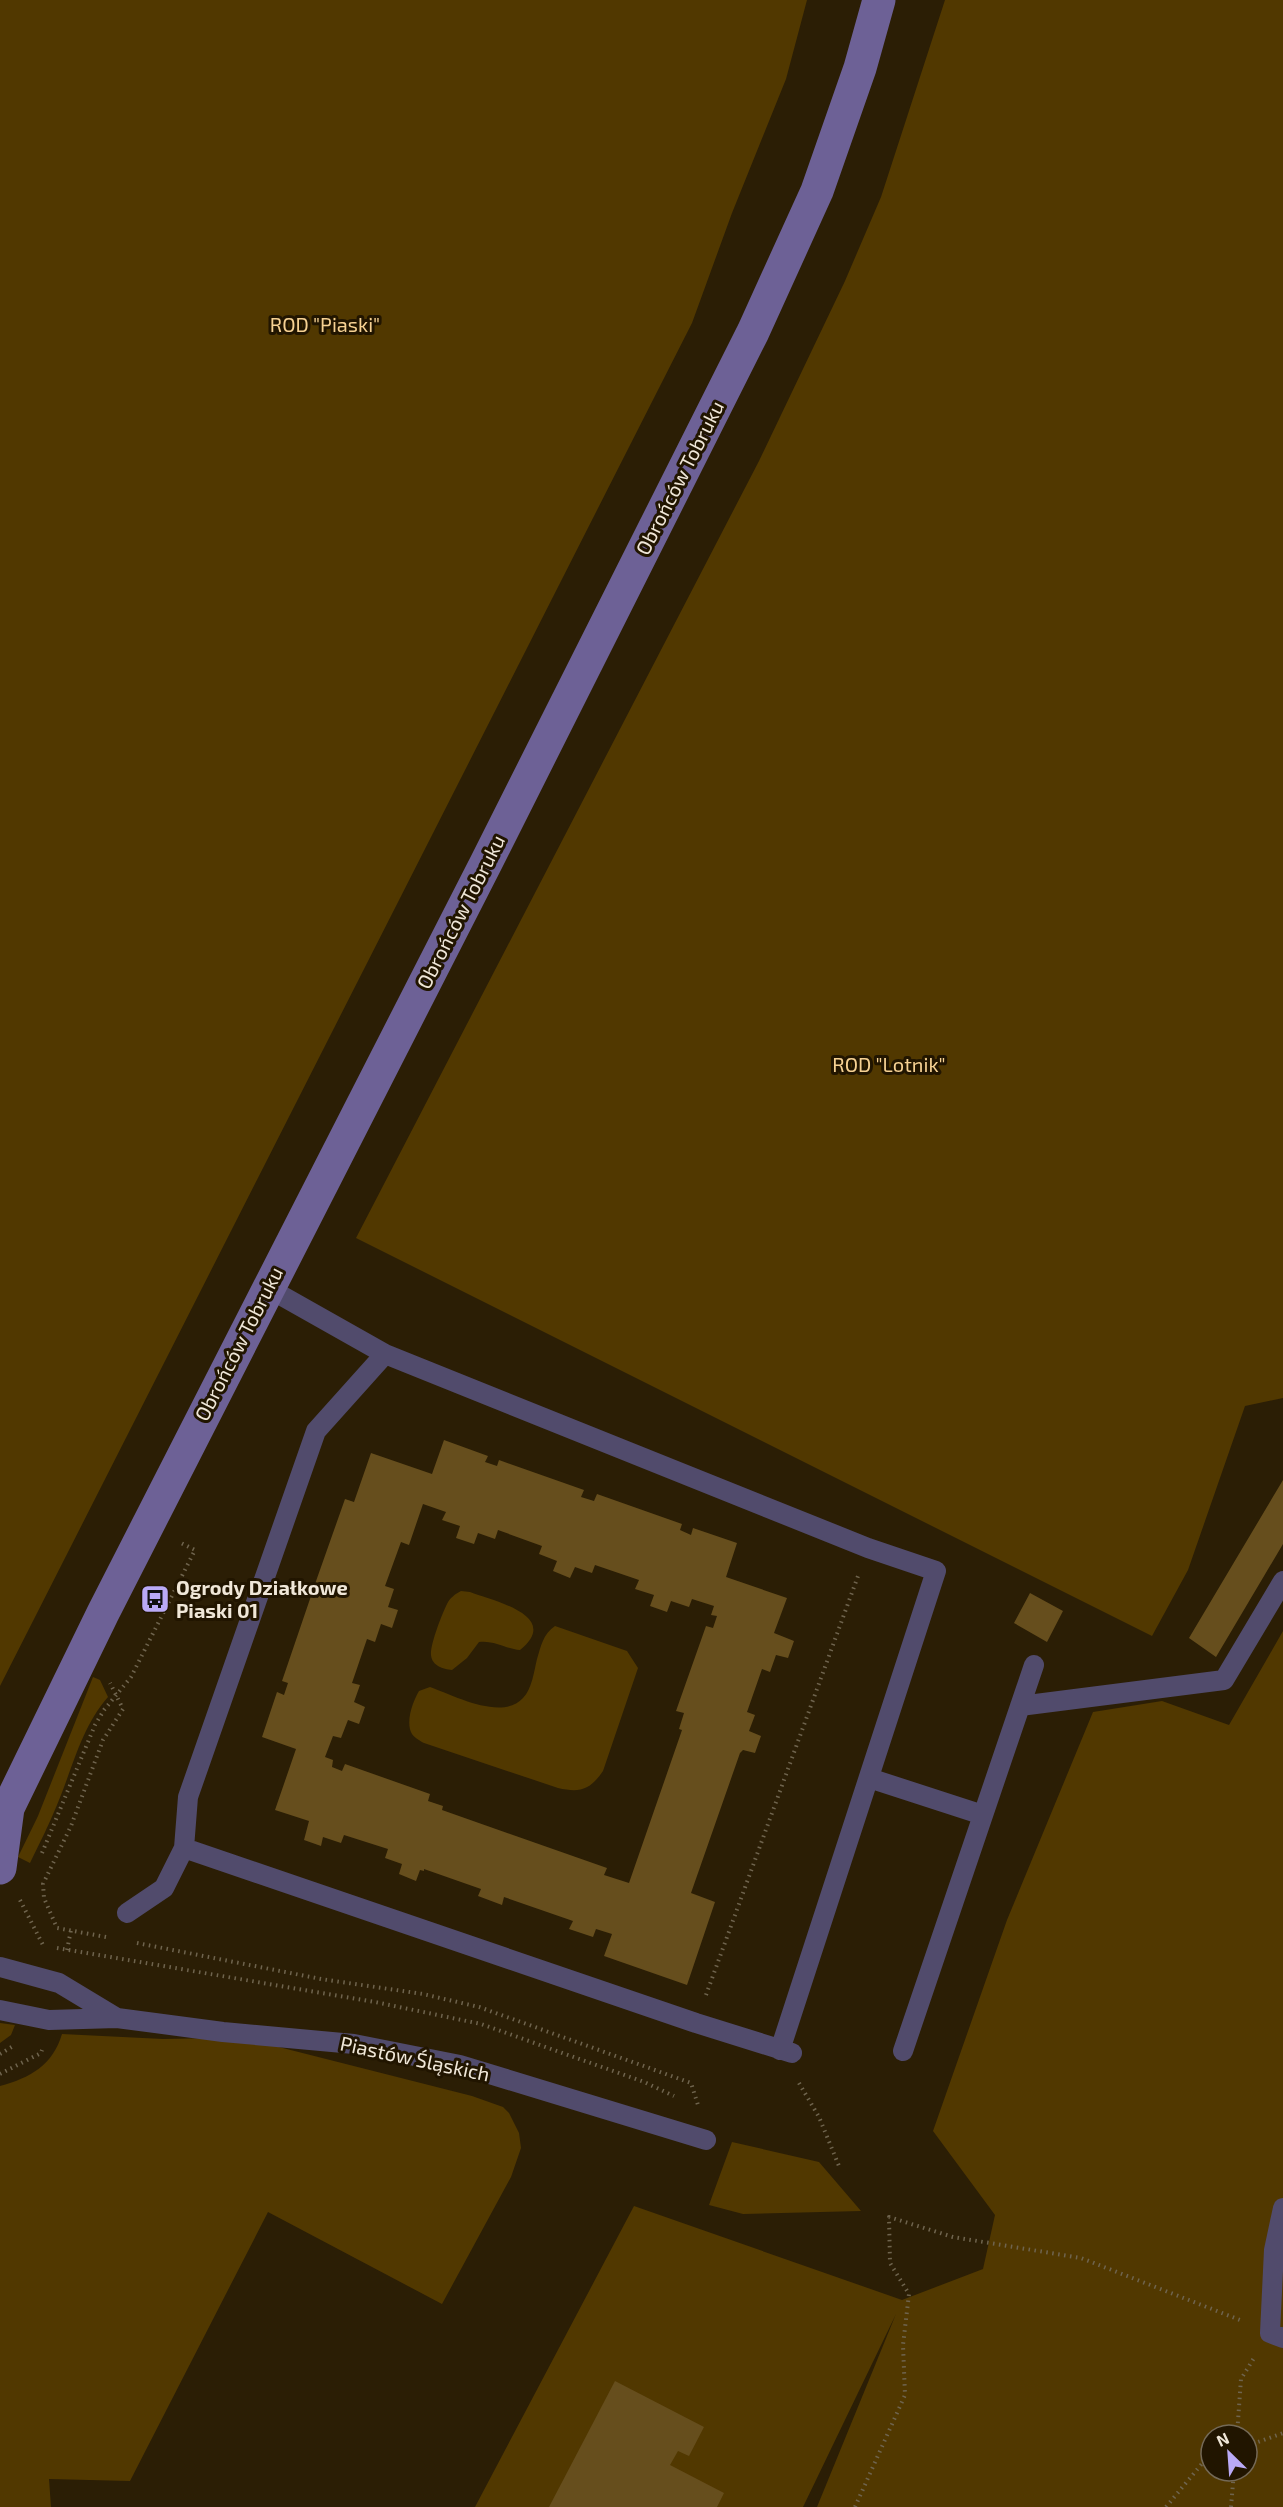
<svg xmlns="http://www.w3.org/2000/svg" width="1283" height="2507" font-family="'Exo 2',sans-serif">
<rect width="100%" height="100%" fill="#2b1e05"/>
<path fill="#513800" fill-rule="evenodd" d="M0,0H807L786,79L732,213L692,323L0,1686Z
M945,0H1283V1398L1245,1406L1188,1570L1152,1636L356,1238L759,461L845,281L881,197Z
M461,1591L470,1592C494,1601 562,1616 520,1650C506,1649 494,1640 479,1642L467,1658L452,1670C443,1669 432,1666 431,1655C430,1645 442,1614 447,1604C450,1598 455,1594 461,1591Z
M555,1626L627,1651L638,1668L603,1771C590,1790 580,1793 558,1788L424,1743C420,1741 414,1737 412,1734C405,1722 413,1701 419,1691L430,1687C455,1696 502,1721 523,1698C532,1689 534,1671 537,1659C541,1646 543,1634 555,1626Z
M1283,1631V2507H817L896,2314L803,2507H475L634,2206L902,2300L983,2269L995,2215L933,2131L1007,1920L1093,1712L1162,1701L1229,1725ZM1211,2435H1247V2471H1211Z
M93,1677L100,1680L108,1697C81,1728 73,1767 57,1805C49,1825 39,1844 30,1863L18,1857L38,1816Z
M0,2023L15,2025L11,2035L0,2043Z
M62,2034L163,2039L220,2038L263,2043L472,2096L503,2107L509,2113L519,2133L521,2148L511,2177L442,2304L268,2212L130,2481L49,2479L51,2507H0V2086C30,2078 53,2065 62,2034Z
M732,2142L819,2162L861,2211L743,2214L709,2205Z"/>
<path fill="#664e1d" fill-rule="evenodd" d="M444,1440L488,1456L485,1462L497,1466L499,1460L584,1490L581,1497L594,1501L597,1494L682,1524L680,1530L691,1535L693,1528L737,1543L726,1577L787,1598L774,1633L794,1641L788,1658L776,1655L770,1672L762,1669L747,1712L755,1715L749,1731L761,1736L755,1753L743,1750L740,1753L691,1893L715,1902L687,1985L604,1956L612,1934L596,1929L593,1937L569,1929L573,1921L504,1897L502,1905L478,1896L481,1889L424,1869V1871L420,1870L416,1881L399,1874L402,1864L385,1858L388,1849L344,1835L341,1843L323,1837L321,1846L304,1840L309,1821L275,1810L296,1749L262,1737L277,1692L284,1695L288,1683L282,1681L311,1596L318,1598L322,1587L315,1584L345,1499L354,1502L371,1453L432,1474ZM423,1504L446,1512L442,1520L460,1526L456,1538L474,1544L478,1533L495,1539L498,1530L542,1546L539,1554L557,1561L553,1571L570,1578L575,1567L592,1573L595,1565L639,1580L635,1589L654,1595L650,1606L667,1612L671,1601L689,1607L692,1599L714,1606L711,1615L717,1616L713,1628L706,1626L676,1711L684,1713L679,1729L682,1730L681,1733L629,1883L604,1875L607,1868L442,1810L443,1806L428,1801L430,1794L345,1764L342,1771L332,1767L333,1760L325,1757L333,1736L341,1738L348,1720L359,1724L365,1707L354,1702L360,1685L352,1683L367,1639L375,1642L381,1624L392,1628L398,1610L388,1607L394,1589L385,1586L401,1542L409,1545Z
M1283,1480V1544L1216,1657L1189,1638Z
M1030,1593L1063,1611L1047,1642L1014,1623Z
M615,2381L704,2427L689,2456L678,2451L670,2465L724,2493L717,2507H549Z"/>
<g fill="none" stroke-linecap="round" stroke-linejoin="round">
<path stroke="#6f644e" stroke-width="4" stroke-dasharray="1.5 4.5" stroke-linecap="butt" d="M42,1853L95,1725L104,1710L131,1677L195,1550L179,1542
M20,1900L44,1947
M106,1937L57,1928L44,1898L43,1884L71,1826L103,1740L123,1709L110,1683
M137,1943L321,1979L423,1994L479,2007L691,2083L698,2105
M57,1948L375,2002L481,2024L644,2082L674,2096
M67,1950L71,1930
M706,1995L858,1576
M0,2054L15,2045
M0,2074L41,2053L42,2050
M799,2083L819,2117L839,2166
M1237,2435L1241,2379L1254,2358
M1247,2446L1283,2433
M855,2507L905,2395L903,2345L909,2294L890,2263L889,2217L953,2237L1081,2258L1240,2320
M1166,2507L1205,2460L1211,2458
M1231,2507L1234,2471"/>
<path stroke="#514b6c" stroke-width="20" d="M268,1288L385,1354L868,1548L936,1571L780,2050
M1020,1706L1224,1680L1283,1581
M869,1778L983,1815
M184,1848L188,1797L316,1431L385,1354
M127,1913L164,1888L184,1848L696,2023L792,2053
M0,1967L59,1983L117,2018
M0,2010L49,2020L117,2018L223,2032L354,2044L460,2065L706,2140
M903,2051L1034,1665
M1283,2208L1274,2250L1270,2333L1283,2338"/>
<path stroke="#6d6196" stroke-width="33" d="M0,1868L8,1808L103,1613L486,863L753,332L817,191L860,68L879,0"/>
</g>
<defs>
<g id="bus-square" transform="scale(1.5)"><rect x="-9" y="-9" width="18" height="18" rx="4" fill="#baaaf6" stroke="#211500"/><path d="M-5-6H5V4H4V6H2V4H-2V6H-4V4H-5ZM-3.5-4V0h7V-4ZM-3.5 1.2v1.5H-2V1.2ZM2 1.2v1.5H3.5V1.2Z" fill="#111"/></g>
</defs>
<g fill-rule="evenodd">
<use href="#bus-square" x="155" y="1599"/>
</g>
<g text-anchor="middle" stroke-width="6" stroke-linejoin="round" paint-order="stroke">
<g font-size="20" fill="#f6d192" stroke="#211500">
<text x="325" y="332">ROD "Piaski"</text>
<text x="889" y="1072">ROD "Lotnik"</text>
</g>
<g font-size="20" fill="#f0e7d8" stroke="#211500">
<text transform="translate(680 478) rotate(-63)" y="7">Obrońców Tobruku</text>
<text transform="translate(461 912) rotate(-63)" y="7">Obrońców Tobruku</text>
<text transform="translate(239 1344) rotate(-63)" y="7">Obrońców Tobruku</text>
<text transform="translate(415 2059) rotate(12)" y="7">Piastów Śląskich</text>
</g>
<g font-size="20" font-weight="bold" fill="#f0e7d8" stroke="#211500" text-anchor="start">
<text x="176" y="1595">Ogrody Działkowe<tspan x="176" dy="23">Piaski 01</tspan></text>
</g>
</g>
<g transform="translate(1229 2453) rotate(335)"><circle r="28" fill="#211500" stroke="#746956" stroke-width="1.5"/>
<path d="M0-4.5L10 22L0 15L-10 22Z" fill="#baaaf6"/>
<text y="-9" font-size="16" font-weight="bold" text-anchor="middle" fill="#f0e7d8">N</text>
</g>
</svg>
